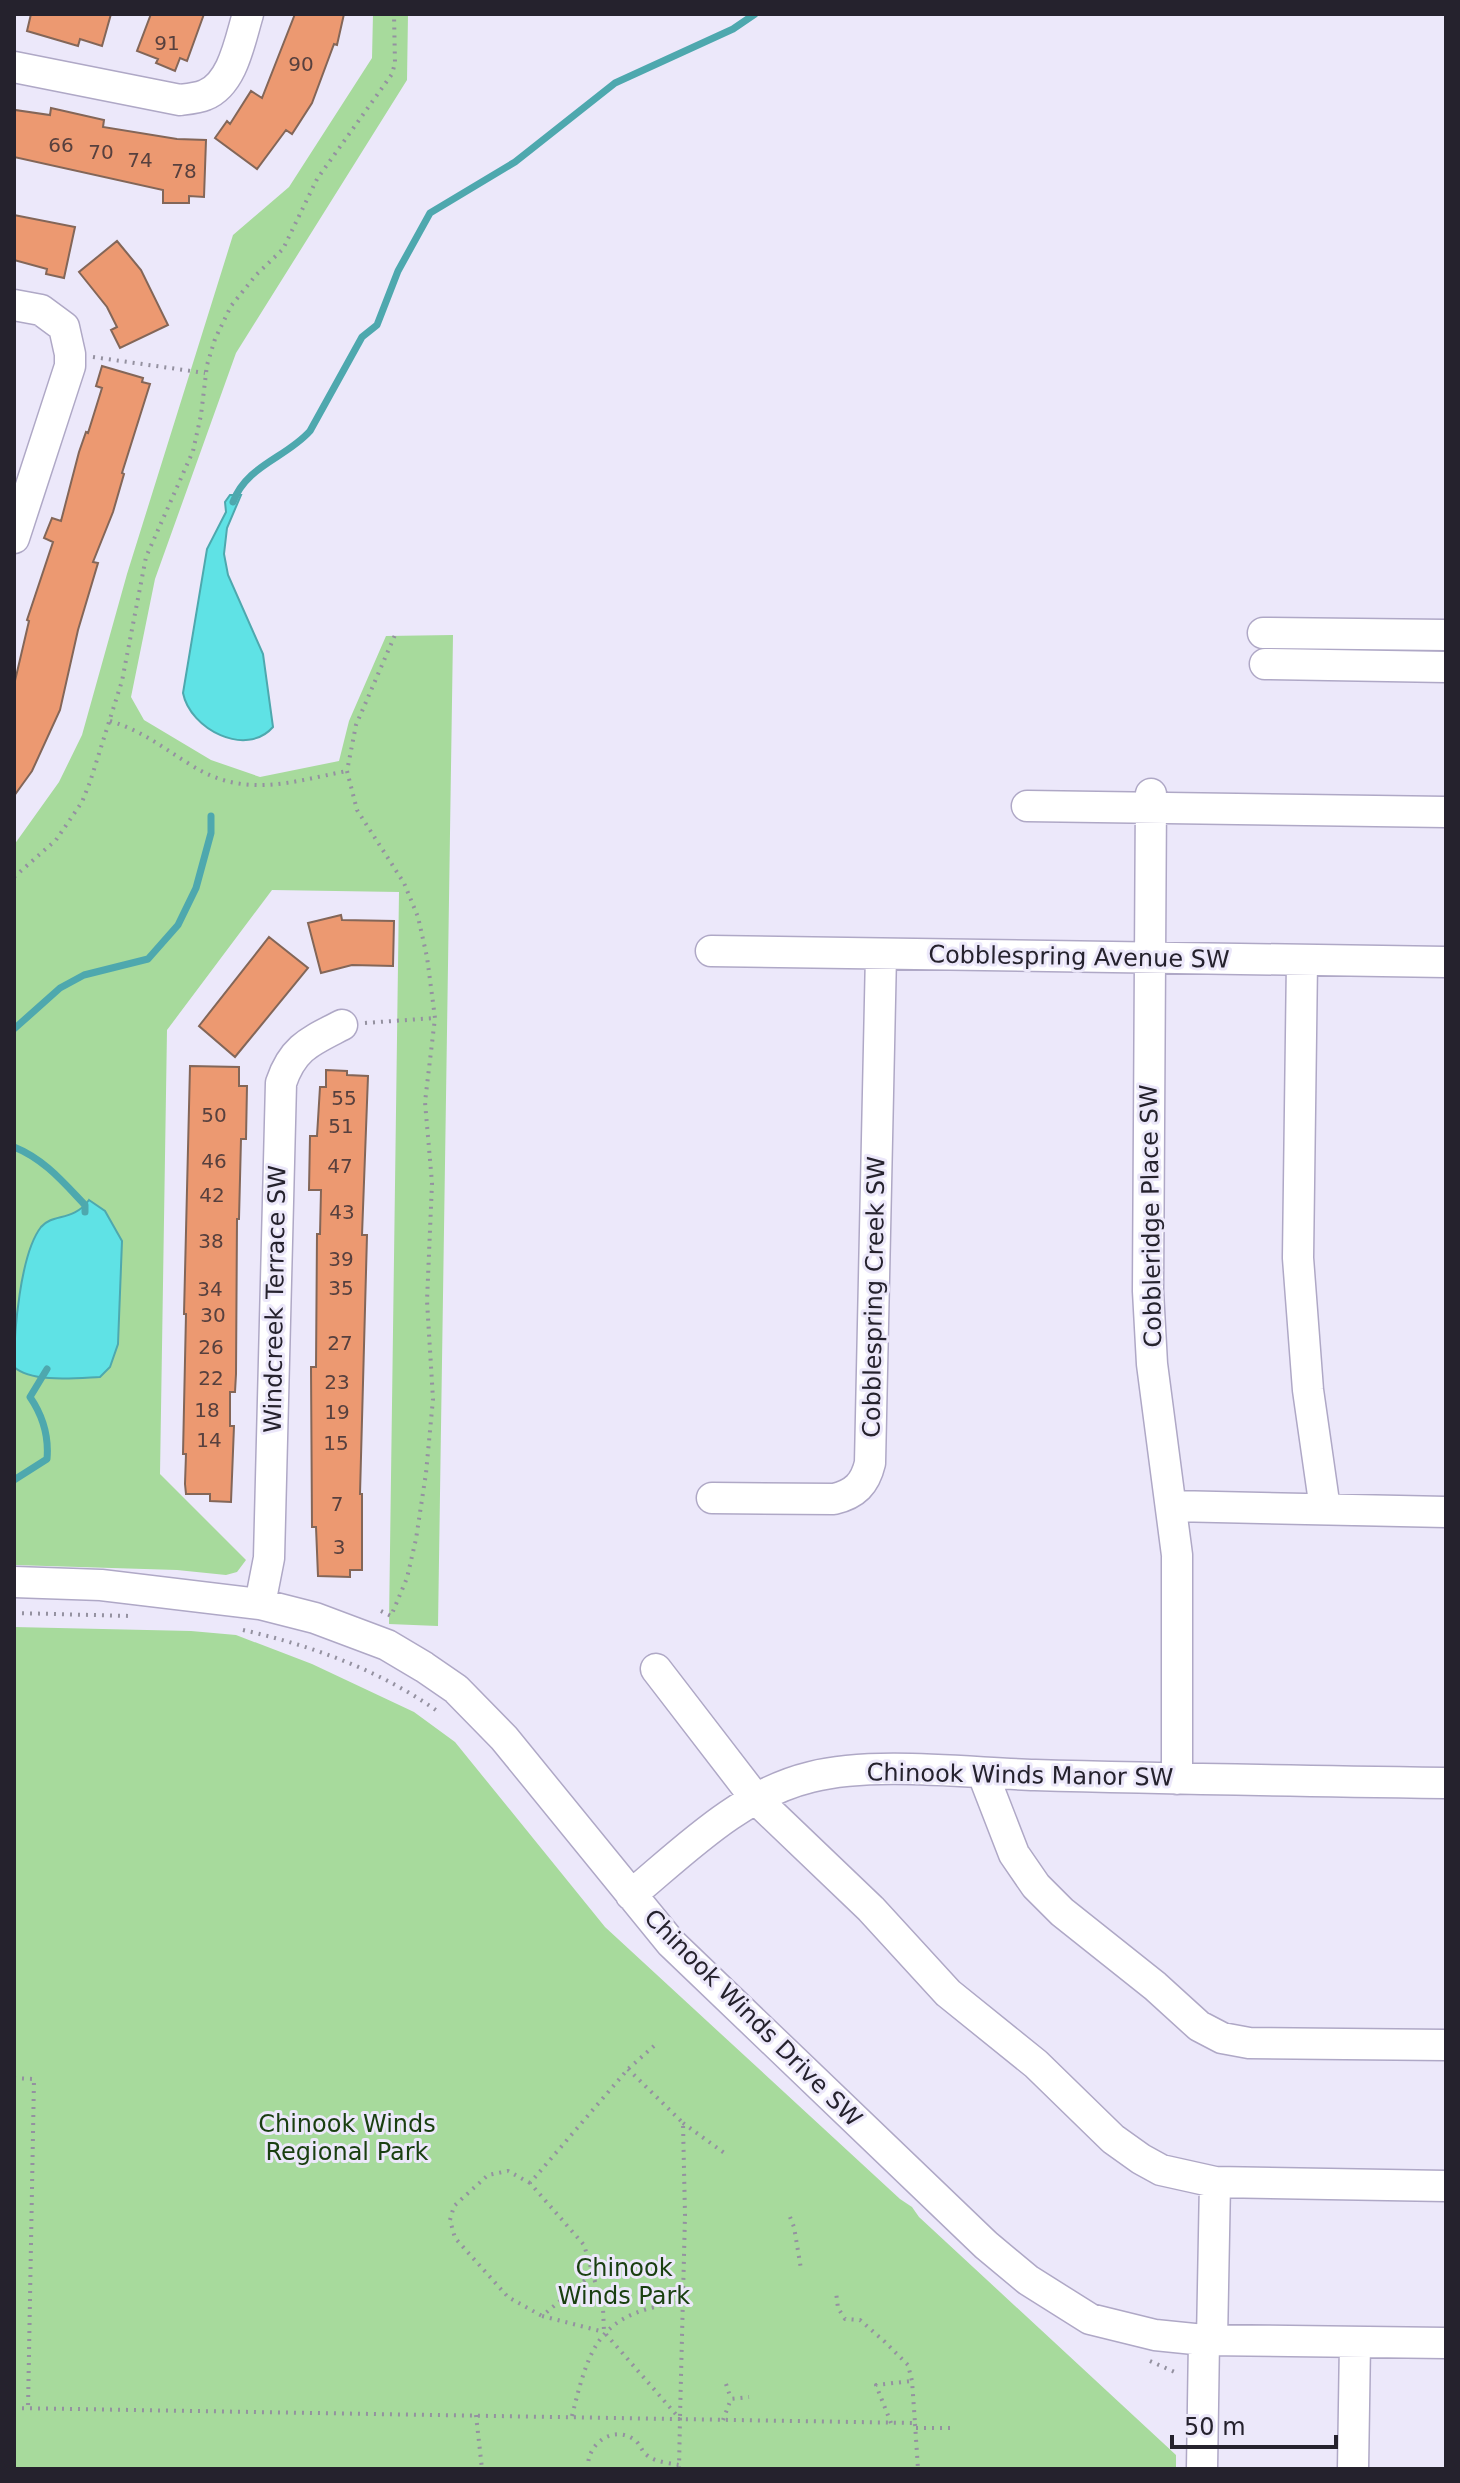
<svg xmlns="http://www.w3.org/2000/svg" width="1460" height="2483" font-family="'DejaVu Sans',sans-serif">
<rect width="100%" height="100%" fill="#ece8fa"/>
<path fill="#a7da9c" d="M373,14H408L407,80L236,353L155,579L131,697L144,720L211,760L260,777L339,761L349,721L386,636L453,635L438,1626L389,1624L399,892L272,890L167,1030L160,1474L246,1560L237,1572L226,1575L177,1570L14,1565V845L59,782L82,735L127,574L233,235L289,187L372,58Z
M14,1627L191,1631L236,1635L312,1664L414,1712L455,1742L605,1927L900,2199L912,2207L919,2217L1176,2455V2469H14Z"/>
<path fill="#5fe2e5" stroke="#4ea8ae" stroke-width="2" d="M230,495H241L227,528L224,554L228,575L263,654L273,727C246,758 190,729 183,693L207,549L226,512L225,502Z
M89,1200L105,1211L122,1241L118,1344L110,1367L100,1377C77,1378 32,1383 14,1367C14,1333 20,1254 41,1227C53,1213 73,1222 89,1200Z"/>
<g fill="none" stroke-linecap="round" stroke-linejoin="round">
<path stroke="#4ea8ae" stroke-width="7" d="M233,502C247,465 286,458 310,431L362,337L377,325L398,271L430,213L515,162L615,83L733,29L755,14
M14,1029L60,988L84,975L148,959L178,925L196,888L211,833V816
M14,1147C44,1159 63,1182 85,1205V1212
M14,1480L47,1459C49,1436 43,1416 30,1397L47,1369"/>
</g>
<path fill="#ec9971" stroke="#836658" stroke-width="2" d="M31,14H111L102,46L80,39L78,46L27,31Z
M151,14H204L187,61L180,58L175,71L156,63L158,59L137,51Z
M295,14H344L337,45L334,44L312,103L292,134L286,130L257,169L215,138L227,121L230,124L251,91L262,98Z
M51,108L104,120L103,127L177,139L206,140L204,197L189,196V203H163V190L14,157L15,110L50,115Z
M14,215L75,227L64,278L46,274L47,269L14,260Z
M117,241L141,270L168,325L120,348L111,330L117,327L107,307L79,272Z
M102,366L143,378L142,382L150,384L122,473L124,474L113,512L93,562L98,563L78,630L60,710L32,771L14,796V685L29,621L27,620L53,542L44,538L52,518L61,521L79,452L86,432L88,433L102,388L96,386Z
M341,915L342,920L394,921L393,966L352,965L321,973L308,923Z
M269,937L308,968L235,1057L199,1026Z
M190,1066L239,1067V1086H247L246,1139H241L239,1219H237L236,1374L235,1392H230V1426H234L231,1502L210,1501V1494H186L185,1484L186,1454H183L186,1314H184Z
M326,1070L347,1071V1075L368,1076L362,1235H367L360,1494H362V1570H350V1577L318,1576L316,1527H312L311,1367H316L317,1234H320L321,1190H309L310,1136H317L320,1087H326Z"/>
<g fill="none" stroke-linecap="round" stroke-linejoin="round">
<g stroke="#afa8c6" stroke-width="33">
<path id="minor" d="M14,67L180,100C188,99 198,98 205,95C233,84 240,40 248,14
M14,305L41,310L64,327L70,354V366L14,538
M1263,633L1446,635
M1265,664L1446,667
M1151,794L1148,1291L1152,1364L1177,1555V1779
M1027,806L1446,812
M711,951L1446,962
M1302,961L1298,1258L1308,1390L1325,1509
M712,1498L834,1499C855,1494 865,1484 870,1463L881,954
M1172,1506L1446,1512
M14,1582L101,1585L260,1604L315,1618L387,1645L424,1667L456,1689L504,1738L671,1943L986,2245L1028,2280L1090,2319L1155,2335L1204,2340L1446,2343
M260,1604L269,1558L281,1083C293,1047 311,1041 342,1025
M656,1669L756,1799L871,1909L948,1993L1036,2064L1113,2139L1141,2159L1161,2170L1215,2182L1446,2186
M983,1774L1014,1854L1036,1886L1062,1912L1155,1986L1199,2026L1222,2038L1249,2043L1446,2045
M631,1895C685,1850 740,1794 811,1777C874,1761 969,1773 1035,1775C1172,1779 1309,1781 1446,1783
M1212,2340L1215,2182
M1202,2469L1204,2340
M1353,2469L1355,2342"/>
</g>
<path stroke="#9491a0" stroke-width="4" stroke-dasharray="2 6" stroke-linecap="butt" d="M93,357L205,373
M110,721C143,731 163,748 191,765C244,799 290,782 347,771
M14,877L56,840L82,802L90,782L122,681L146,557L193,451L201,415L207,365L215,339L231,306L256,275L283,249L317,179L392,74L395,63L394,14
M365,1023L435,1018
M381,1611L391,1616L407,1578L416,1539L426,1473L433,1399L427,1301L432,1183L425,1102L435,1018L427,957L418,917L404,883L357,810L347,771L356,725L395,635
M14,1613L132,1616
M243,1630C313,1646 382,1671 440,1713
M654,2046L628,2069L530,2183L584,2245L603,2308L604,2332L680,2419L679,2469
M628,2069L683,2123L685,2215L680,2417
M14,2078L34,2079L28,2408
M683,2123L727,2155
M530,2183L508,2171L488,2175L454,2206L450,2220L455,2238L508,2297L542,2316
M790,2217L794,2227L801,2269
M591,2275L542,2316L604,2332
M1150,2361L1177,2373
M726,2384L731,2399
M14,2408L915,2423L912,2381L908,2365L885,2342L860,2320L845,2319L838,2308L836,2292
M476,2415L482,2469
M572,2416C590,2343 600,2313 682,2302
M723,2420L731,2399L749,2397
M891,2423L876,2385L912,2381
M915,2424L918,2469
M916,2428H955
M588,2469C586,2444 614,2423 636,2441C641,2446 642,2452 648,2456C656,2462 669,2463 679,2465"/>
<use href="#minor" stroke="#fff" stroke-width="30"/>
</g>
<g text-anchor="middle" stroke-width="6" stroke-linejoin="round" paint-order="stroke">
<g font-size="20" fill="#57403e">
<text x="167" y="50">91</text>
<text x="301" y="71">90</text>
<text x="61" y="152">66</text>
<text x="101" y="159">70</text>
<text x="140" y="167">74</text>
<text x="184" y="178">78</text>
<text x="344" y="1105">55</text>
<text x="214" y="1122">50</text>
<text x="341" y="1133">51</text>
<text x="214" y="1168">46</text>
<text x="340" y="1173">47</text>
<text x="212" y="1202">42</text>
<text x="342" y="1219">43</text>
<text x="211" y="1248">38</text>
<text x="341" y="1266">39</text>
<text x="341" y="1295">35</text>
<text x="210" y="1296">34</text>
<text x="213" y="1322">30</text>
<text x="340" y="1350">27</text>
<text x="211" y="1354">26</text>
<text x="211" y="1385">22</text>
<text x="337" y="1389">23</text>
<text x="207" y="1417">18</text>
<text x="337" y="1419">19</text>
<text x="209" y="1447">14</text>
<text x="336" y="1450">15</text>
<text x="337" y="1511">7</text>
<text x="339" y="1554">3</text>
</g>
<g font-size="24" fill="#25222d" stroke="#ece8fa">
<text transform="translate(1079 957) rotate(1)" y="8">Cobblespring Avenue SW</text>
<text transform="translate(1151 1216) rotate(-91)" y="8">Cobbleridge Place SW</text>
<text transform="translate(874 1297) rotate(-89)" y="8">Cobblespring Creek SW</text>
<text transform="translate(275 1299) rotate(-89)" y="8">Windcreek Terrace SW</text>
<text transform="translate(1020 1775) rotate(1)" y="8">Chinook Winds Manor SW</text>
<text transform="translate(753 2018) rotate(45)" y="8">Chinook Winds Drive SW</text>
</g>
<g font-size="24" fill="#193f10" stroke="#ece8fa">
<text x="347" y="2132">Chinook Winds<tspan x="347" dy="28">Regional Park</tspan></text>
<text x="624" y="2276">Chinook<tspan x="624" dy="28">Winds Park</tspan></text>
</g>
</g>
<rect width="1460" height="2483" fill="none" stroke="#25222d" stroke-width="32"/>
<path d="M1172 2435v12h164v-12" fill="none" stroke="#25222d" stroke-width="4"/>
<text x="1184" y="2435" font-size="24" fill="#25222d" stroke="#ece8fa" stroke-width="6" paint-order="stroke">50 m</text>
</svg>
